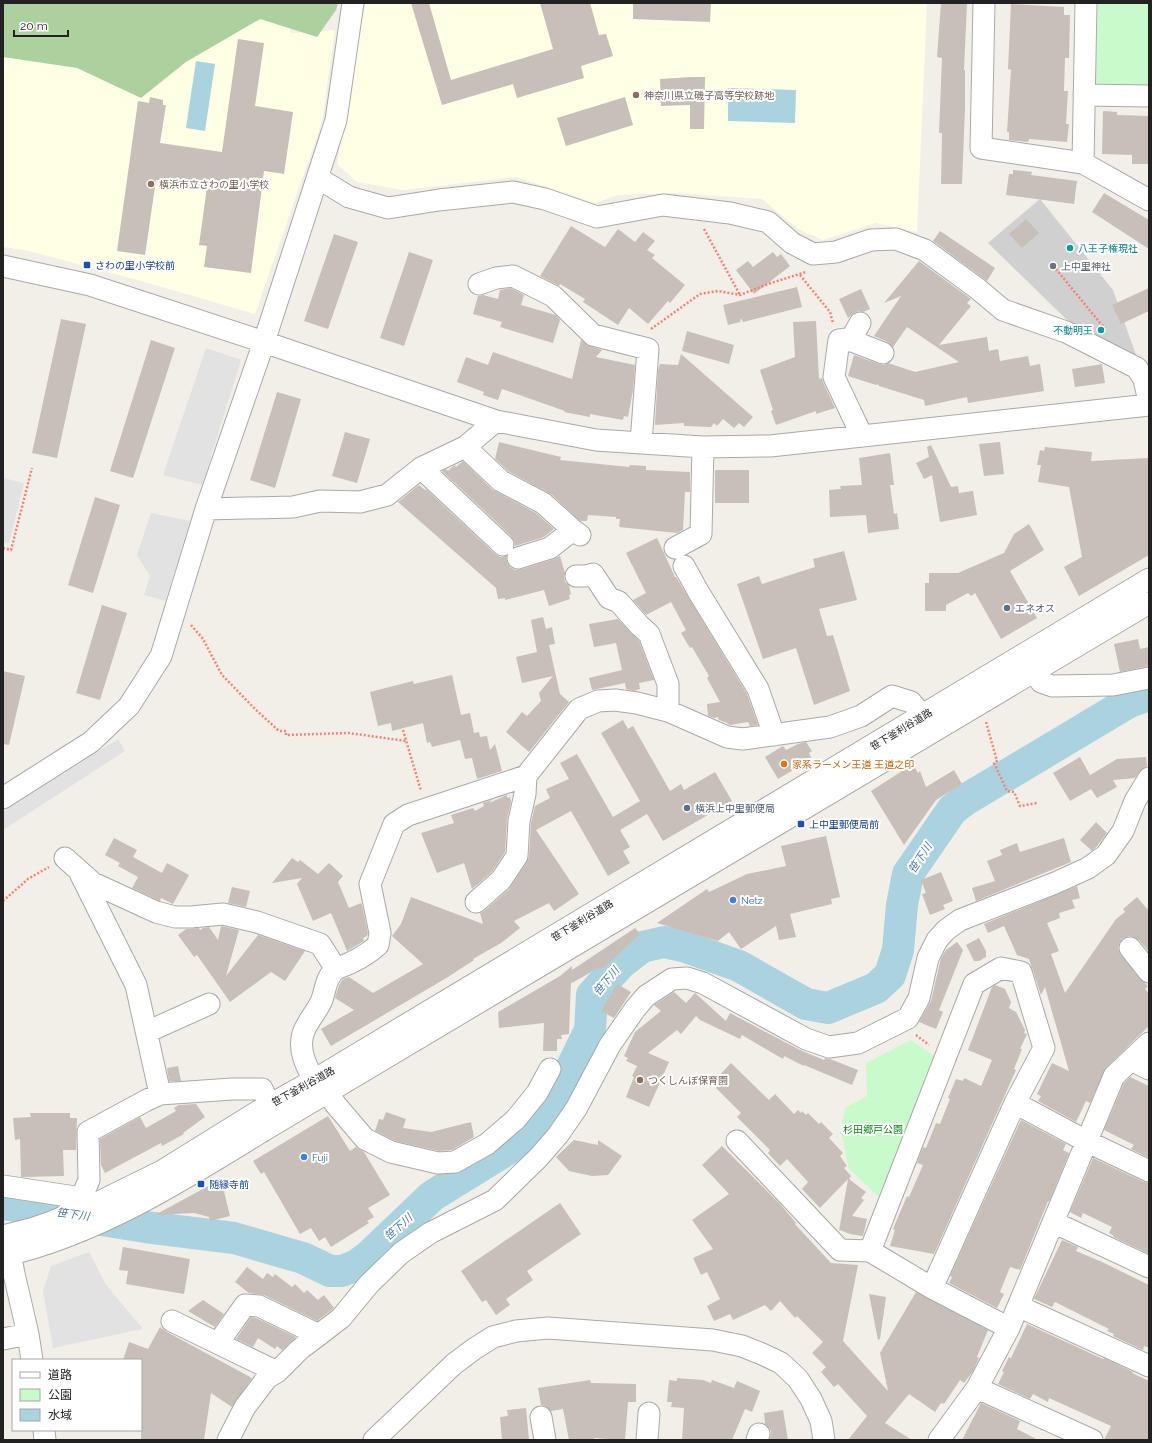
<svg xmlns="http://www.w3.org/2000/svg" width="1152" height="1443" font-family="Raleway,'Noto Sans JP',sans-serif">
<rect width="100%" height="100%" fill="#f2efe9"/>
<path fill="#ffffe5" d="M365,3H927L917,232L876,223L823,240L798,229L762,199L675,193L617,195L596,203L516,177L403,190L357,182L337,164Z
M283,10L291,33L335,30L322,122L255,314L141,281L25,250L3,247V36L208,43Z"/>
<path fill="#d0d0d0" d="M1040,199L1113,290L1136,355L1069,322L988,243Z"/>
<path fill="#add19e" d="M3,3H338L336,10L317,37L260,19L186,62L141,98L77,68L3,57Z"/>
<path fill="#c8facc" d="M1098,3H1149V87L1095,88Z
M911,1040L938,1059L879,1197L849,1169L841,1131L845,1108L867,1096L866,1063Z"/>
<path fill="#e2e2e2" d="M206,348L241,360L202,485L163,475Z
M3,478L24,483L9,543L3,542Z
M151,513L190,521L165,601L144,595L150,576L137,555Z
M118,739L125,751L3,830V812Z
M89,1252L106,1285L143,1329L53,1348L43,1291L51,1266Z"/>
<path fill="#aad3df" d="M196,61L215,64L205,131L186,128Z
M728,88L796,90L795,123L728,121Z"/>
<path fill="#fff" d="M24,1193L156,1216L138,1239L6,1216Z"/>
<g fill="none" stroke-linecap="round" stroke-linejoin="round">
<path stroke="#aad3df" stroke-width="32" d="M3,1204L145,1227L234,1238L303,1258L330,1271H342L357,1265L368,1257L432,1196L508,1149L531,1129L570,1071L590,1030L592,995L621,963L642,947L664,942L683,946L739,966L806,1004L828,1008L876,988L890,975L898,950L902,905L908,874L952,810L965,800L1129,702L1149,695"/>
</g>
<path fill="#c7bfb8" d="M411,3H429L451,80L553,49L540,3H590L599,35L606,34L613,56L581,66L584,78L517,98L513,84L442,105Z
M633,3H711L710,22L633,19Z
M941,3H967L964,70H965V108L962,184H941L942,133H939L942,58L937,57Z
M1011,4L1064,7V15H1070L1069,58H1065L1064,91H1068L1066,124H1069L1067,142L1029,139L1028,142L1009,140V132H1007L1011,70L1008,69Z
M238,39L264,43L255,106L293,112L284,174L264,171L251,273L204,267L207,246L199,245L207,187L156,180L145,255L117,251L138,101L149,103L150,97L163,100V105H166L160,143L222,152Z
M691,77H705L704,129H690V105L661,106L660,79Z
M625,97L633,125L566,146L557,118Z
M1103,111L1117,112V115L1149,116V164H1132V155L1102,154Z
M1013,170L1032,172L1031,175L1077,181L1074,204L1006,195L1009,174H1013Z
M1104,193L1149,220V249L1092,212Z
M1026,219L1039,233L1022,248L1009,234Z
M571,226L605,247L618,229L635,242L643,232L655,241L647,250L655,255L652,258L685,285L670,303L668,301L648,324L629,308L618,325L583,302L585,299L560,284L559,286L540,276Z
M940,231L995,268L987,281L933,241Z
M334,234L358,242L328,329L304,321Z
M409,252L433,260L404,346L380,338Z
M773,252L777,257L781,254L790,266L754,294L736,270L748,261L753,267Z
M919,261L971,299L967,303L971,306L939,345L987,337L989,351L998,349L1000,361L1028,356L1030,366L1040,364L1044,391L968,403L967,397L925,406L924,400L879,386L878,384L876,385L848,376L854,355L879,364L884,365L888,363L915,372L959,362L907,327L893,347L888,342L874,336L901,296L884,303Z
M797,287L802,307L743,322L741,318L740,322L728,325L723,305Z
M511,288L524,295L521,305L556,315L560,320L553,343L500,327L502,322L473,314L478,296L483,295L498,299L500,290Z
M1149,288V311L1121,324L1112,305Z
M861,289L870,309L863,312L859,311L854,313L848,318L839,299Z
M61,319L86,324L57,458L32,453Z
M816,321L819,379L822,378L823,382L835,408L816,414V411L776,425L771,411L773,410L760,370L795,357L793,322Z
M687,331L734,345L729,364L682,351Z
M151,340L175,348L133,478L110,471Z
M581,340L590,346L602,350L596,357L635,365L633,390L628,417L624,416L623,420L590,414V417L564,412L565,411L502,389L498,400L483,395L484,392L457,382L466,357L488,365L493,352L572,379Z
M681,354L753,417L744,427L739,423L734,428L723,419L717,426L714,423L711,427L684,426V423L655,425L658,370L660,364L678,365Z
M1102,364L1105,383L1075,387L1072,369Z
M277,392L301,399L275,488L250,480Z
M345,432L370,439L357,483L332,476Z
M499,442L561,457L560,460L629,467L630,465L646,466V470L690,472V492H685L683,530L677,533L619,527L620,519H616V517L588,515L587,521H580L551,494L508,471L495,459Z
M1000,442L1004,474L984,476L979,444Z
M931,445L951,487L958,486L959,493L973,491L977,515L940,522L932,475L924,479L916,463L929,457L927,447Z
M1045,447L1092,452L1091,461L1149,458V555L1079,596L1064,567L1082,557L1069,487L1038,482L1041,465H1037L1040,450L1044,451Z
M890,453L894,485H890L894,514L897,513L899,529L868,533L866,515L830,517L829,490L841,489L840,486L862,485L859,458Z
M463,461L493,490L536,513L554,529L544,537L515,546L514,541L511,536L442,471L446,469L448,471L452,467L455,465L456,467Z
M715,470H749V503H715Z
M419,485L425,490L426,489L495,554L500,557L506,556L507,562L510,567L515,570L522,569L554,559L560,556L565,573L564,576L565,582L569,585L571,594L569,595L570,599L549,606L544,590L505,600V598L498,599L496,588L398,502Z
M95,497L120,505L93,593L68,585Z
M1029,524L1044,550L1010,571L1037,618L1001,639L975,593L971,596L968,593L946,605V611H925V583H929V573H958L1004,553L1014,534Z
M657,538L675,577H676L747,694L758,725L750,726L748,722L730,725L725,722L719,720L718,717L714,718L708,716L707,704L720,702L707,678L709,676L692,647L690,648L681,633L686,630L671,602L646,615L633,600L646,593L626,553Z
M844,551L857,600L819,609L827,636L833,635L850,691L814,705L796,648L763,659L737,584L759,576L762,584L815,567L813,559Z
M102,605L127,613L100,700L76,693Z
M543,617L546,629L552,627L555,644L549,645L560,694L569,702L529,752L506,732L522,712L527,716L541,701L539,693L553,676L522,683L516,657L537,652L531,620Z
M618,619L639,641L654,680L639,683L640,689L634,691L626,689L625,683L592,690L589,678L622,670L616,643L594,647L589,624Z
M1138,639L1140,649L1149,647V666L1120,672L1114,644Z
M3,671L25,676L9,745L3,744Z
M452,675L461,715L470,713L474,733L479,732L480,737L487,736L490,750L495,744L502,771L477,779L472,758L465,759L460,740L432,747L430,742L427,743L423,723L392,731L391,723L378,726L370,692L413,681L414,684Z
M623,720L628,729L633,726L670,791L681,784L684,790L715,772L732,801L663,841L647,814L620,830L630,847L623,851L630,863L608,876L571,811L536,830L579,894L554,911L549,903L514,921L520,928L501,943L473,959L474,960L448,977L331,1046L321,1029L354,1010L335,998L339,985L343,979L349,977L373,993L423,964L392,936L401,924L411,897L483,924L480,913L484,911L509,889L527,862L529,857L531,823L535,806L550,798L546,789L569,779L560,763L577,754L613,817L640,801L601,733Z
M806,742L812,751L809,753L812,759L778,779L765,757L783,746L786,750L798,744Z
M1080,757L1090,775L1117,759L1146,757L1147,766L1143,768L1135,778L1113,780L1117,787L1097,798L1091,789L1070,801L1053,773Z
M913,764L918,773L920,771L926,787L954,770L962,784L936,800L904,845L871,791Z
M507,795V798L510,797L511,802L507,820L505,852L492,872L472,889L464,863L437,873L421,833L454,823L451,815L473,808L475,811L484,806L483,803L492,800L489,803Z
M1096,822L1107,833L1097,846L1092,851L1080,840Z
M826,836L840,897L831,899L832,904L790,914L796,937L779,940L776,926L741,949L729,932L718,941L657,923L707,889L709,892L747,874L786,866L781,846Z
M114,838L137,850L133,857L162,873L167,863L189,875L173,904L161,898L160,901L132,888L138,877L118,866L120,863L105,855Z
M1064,838L1071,862L976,901L972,888L995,881L987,861L1002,855L1000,850L1017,843L1020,852Z
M292,858L298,862L300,860L318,874L329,863L343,876L338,882L349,908L361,903L362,905L368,933L367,936L363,938L364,941L347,951L331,913L313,921L297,884L302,878L272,883Z
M941,872L953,901L943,905L945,909L930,915L922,894L926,893L921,880Z
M1077,886L1080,898L1072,900L1075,908L1059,913L1060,918L1047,923L1059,951L1051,954L1065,993L1116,919L1125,912L1123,909L1137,897L1149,911V952L1139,940L1134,937L1129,936L1122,939L1119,944L1118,949L1121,955L1140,979L1148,986L1145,989L1149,994V1026L1106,1068L1090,1103L1086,1101L1076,1122L1038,1101L1041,1096L1037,1094L1052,1063L1069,1071L1045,987L1041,995L1029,959L1017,955L1004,926L988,933L984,924Z
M232,887L250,891L246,907L228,903Z
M221,926L239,930L226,976L258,935L305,951L285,981L271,972L230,1002L197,955L194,957L178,935L186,929L199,928L200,930L203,928L209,927L218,940Z
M635,928L640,934L601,970L600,967L572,983L571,982L569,1034L561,1035L562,1039H557V1051H543L544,1023L499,1028L498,1012L560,976L572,966V970Z
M979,938L986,951V957L979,961H974L966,945Z
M957,942L963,950L939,1010L943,1012L936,1029L919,1022L931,1001L941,958L946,950Z
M617,984L631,992L614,1018L601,1011Z
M995,985L1005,989L1011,1002L1009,1008L1016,1012L1025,1030L1024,1033L1027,1034L1020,1049H1022L1014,1069L1016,1070L934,1254L890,1246L895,1230L893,1229L907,1196L909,1197L923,1165L917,1163L923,1147L926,1148L936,1123L940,1124L950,1099L948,1098L956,1079L963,1081L964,1078L981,1086L992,1060L968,1050L992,987Z
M674,992L686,1003L695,993L726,1021L730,1013L800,1050L824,1060L825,1058L830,1059L858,1070L852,1085L804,1065V1066L784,1056L783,1059L742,1035L740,1039L700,1020L696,1016L681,1034L677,1030L648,1053L669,1062L649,1107L626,1097L634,1077L632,1076L637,1066L626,1061L628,1058L624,1056L635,1032L661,1011L654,1005Z
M731,1063L769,1100L775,1094L794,1114L798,1110L801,1113L802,1111L806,1115L808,1113L819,1124L821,1122L833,1134L829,1138L843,1153L840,1156L847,1166L844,1168L851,1176L849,1179L866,1192L861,1198L864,1200L852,1216L867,1219L863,1236L850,1234L840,1230L839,1231L848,1179L820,1208L802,1189L808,1182L787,1159L780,1166L768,1153L770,1150L737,1117L741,1113L716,1088L721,1084L716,1079Z
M178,1066L181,1081H169L167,1068Z
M1130,1077L1149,1086V1158L1131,1149L1134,1145L1104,1130L1124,1083Z
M196,1104L205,1117L183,1133L184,1134L162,1146L161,1143L105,1173L101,1165L100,1139L140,1117L146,1128L176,1111L174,1108L179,1105Z
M386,1112L406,1119L403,1128L431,1132L471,1122L474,1137L452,1150L439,1151L395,1141L375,1131L379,1119L383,1120Z
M30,1113H70V1118H77L76,1150H63L64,1176L21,1177L20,1139L15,1140L13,1118L31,1117Z
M328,1116L350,1151L356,1147L364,1152L390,1195L368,1208L374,1217L367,1221L369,1223L331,1247L325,1237L319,1241L311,1228L300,1234L264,1172L261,1174L253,1161Z
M1021,1120L1066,1144L1063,1150L1069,1153L1049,1202L1048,1201L1020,1270L1010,1267L1000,1292L1004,1294L997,1308L949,1283L952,1277L950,1276Z
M574,1140L598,1145V1140L622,1156L608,1175L592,1176L569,1171L556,1157Z
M722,1146L780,1204L797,1224L794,1223L831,1263L858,1265L843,1341L888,1391L880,1353L916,1292L988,1330L977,1357L979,1358L973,1371L964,1383L960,1380L944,1404L941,1403L935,1412L909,1394L885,1423L912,1440H848L867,1416L838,1384L834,1387L821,1372L826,1367L812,1353L823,1342L797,1316L795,1318L780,1301L771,1311L765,1305L733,1320L730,1314L714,1321L707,1306L720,1299L707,1272L701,1275L693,1258L713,1249L692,1220L729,1194L702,1165Z
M1093,1158L1144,1182L1149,1183V1254L1113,1237L1114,1236L1109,1233L1112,1227L1083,1213L1081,1218L1070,1212Z
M221,1179L230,1216L210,1221L209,1217L194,1213L155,1215Z
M560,1203L581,1234L527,1271L533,1280L506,1299L510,1305L496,1315L486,1300L482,1302L461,1271Z
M1062,1240L1078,1247L1076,1251L1102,1262L1149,1285V1348L1144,1346L1143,1350L1113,1336L1114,1334L1107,1331L1109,1329L1055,1302L1052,1307L1034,1299Z
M123,1247L190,1259L184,1294L126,1284L128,1271L119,1270Z
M247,1267L263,1279L267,1273L273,1277L275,1274L292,1287L295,1284L304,1293L307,1290L318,1300L324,1295L334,1308L317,1321L264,1295L249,1293L235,1282Z
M869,1294L886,1297L880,1339L878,1340Z
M203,1300L224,1314L215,1327L188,1311Z
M251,1317L256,1318L296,1337L282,1350L277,1346L275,1349L258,1338L253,1347L236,1339Z
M1027,1324L1103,1359L1104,1358L1133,1372L1132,1373L1149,1381V1440H1104L1111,1426L1049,1398L1048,1402L1033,1394L1030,1399L998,1384L1004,1372L1002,1371L1009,1357L1011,1358Z
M160,1327L167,1332L252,1378L232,1407L211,1393L204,1440H141V1360H123L129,1342L148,1349Z
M677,1378L703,1380L711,1383L712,1380L734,1388L737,1381L760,1391L752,1412L745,1409L732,1440H682L684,1408L671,1407L672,1402H667L669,1380L677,1381Z
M590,1380L591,1383L636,1384V1402H628L625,1440L594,1438L595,1440H569L563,1409L551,1411L545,1406L541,1405L538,1388Z
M981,1403L1020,1421L1017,1429L1038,1440H962Z
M526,1408L529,1440H502L500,1417L508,1416L507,1410Z
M783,1410L788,1440H770L771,1431L765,1424L764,1413Z"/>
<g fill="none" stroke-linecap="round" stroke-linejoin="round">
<g stroke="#a9a9a9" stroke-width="23">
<path id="minor" d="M984,3L981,148L1083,163L1086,3
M1084,95L1149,96
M1083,163L1149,200
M318,178L349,197L388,208L439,200L513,192L545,199L597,217L663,205L730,213L768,222L792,243L813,254L836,252L871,240L896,239L925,250L978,289L1003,310L1066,332L1137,368L1144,379L1149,402
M3,266L90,285L264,342L496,421L596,440L703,447L770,446L1149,405
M479,284L496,278L513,276L553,296L593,335L648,349L641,443
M850,341L860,323
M862,436L834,377L839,340L847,339L883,353
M465,447L501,481L543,503L573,530L580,535
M421,468L503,545
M206,509L293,507L320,501L360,502L387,495L421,468L465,447L496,421
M675,548L701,534L703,447
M518,558L550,548L573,530
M684,566L699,593L758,689L774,735
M576,576H586L593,574L609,598L619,602L639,625L649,634L668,684V711
M1035,671L1041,682L1052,686L1113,685L1149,678
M3,798L91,742L129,706L161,656L206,509L264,342L336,120L353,3
M65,858L93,883L156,912L175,917H191L223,914L257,922L320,944L336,969C325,978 326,990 321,1002C316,1012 308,1021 304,1031C297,1048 306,1066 314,1080
M80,873L136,985L160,1094
M476,902L501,880L517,856L519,821L525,794L526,776
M1130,948L1149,972
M336,969C352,963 366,956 378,945L380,933L370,884L394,824L408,815L526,776L579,709L598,701L615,700L637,703L668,711L727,737L743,739L830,727L861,716L892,696L911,702L931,727
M147,1032L209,1004
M1131,1060L1149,1069
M328,1093L336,1105L365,1139L391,1152L438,1163L455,1162L487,1144L515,1120L537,1093L550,1069
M1015,1103L1086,1141L1149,1171
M737,1141L840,1250L870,1251L932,1288L1009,1328
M3,1186L75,1197L94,1204
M81,1199L89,1180L88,1132L147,1100L160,1094L232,1089H262L276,1117
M1053,1222L1149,1267
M3,1236L31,1229L49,1223L95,1204L162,1171L257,1112L314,1080L1149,579
M8,1241L14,1274L28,1334L32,1360
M870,1251L974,984L1001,968L1021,972L1044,1048L1015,1103L932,1288
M3,1256C97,1235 185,1179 266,1129L1149,603
M1018,1306L1149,1366
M172,1321L277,1372
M3,1339L28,1334
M218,1343L245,1305L259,1306L319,1335
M977,1388L1092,1440
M541,1417L545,1440
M44,1430L45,1440
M228,1440L245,1407L267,1378L277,1372L299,1350L341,1318L369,1284L401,1253L430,1233L495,1200L539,1157L558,1135L576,1109L610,1045L635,1009L646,996L672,979L687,978L703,983L806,1039L829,1047L858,1043L908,1018L919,998L928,958L937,940L946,930L960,920L1055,883L1088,868L1106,855L1123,831L1135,801L1149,778
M374,1440L454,1364L474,1349L493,1337L516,1331L548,1328L713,1340L742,1346L762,1354L781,1363L798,1379L811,1399L821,1421L824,1440
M647,1440L649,1413
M757,1440L759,1434
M939,1440L977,1388L1009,1328L1114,1076L1149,1043"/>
</g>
<path stroke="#fa8072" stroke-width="2.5" stroke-dasharray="2 2" stroke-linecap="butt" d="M704,229L740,295
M1056,269L1105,329
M800,275L830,312L833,323
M651,329L700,294L718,291L740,295L771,283L806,272
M3,548L11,550L32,468
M191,625L203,639L222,675L255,709L279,731H286V735L349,733L406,741
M986,722L997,761L994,763L1007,791L1014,792L1020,806L1037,803
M403,730L421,791
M3,901L28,879L49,867
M916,1035L929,1045"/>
<use href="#minor" stroke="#fff" stroke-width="21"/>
</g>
<g fill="#8d6e63" stroke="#fff" stroke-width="1.5">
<circle cx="636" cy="95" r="4"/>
<circle cx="151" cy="184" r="4"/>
<circle cx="640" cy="1080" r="4"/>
</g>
<g fill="#0f9aa8" stroke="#fff" stroke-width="1.5">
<circle cx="1070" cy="248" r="4"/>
<circle cx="1101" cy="330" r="4"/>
</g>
<g fill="#1a4fb4" stroke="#fff" stroke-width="1.5">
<rect x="83" y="261" width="8" height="8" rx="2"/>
<rect x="797" y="820" width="8" height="8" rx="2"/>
<rect x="197" y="1180" width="8" height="8" rx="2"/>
</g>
<circle fill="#6b7280" stroke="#fff" stroke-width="1.5" cx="1053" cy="266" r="4"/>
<g fill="#5c6f8a" stroke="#fff" stroke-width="1.5">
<circle cx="1007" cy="608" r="4"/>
<circle cx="687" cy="808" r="4"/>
</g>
<circle fill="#e8710a" stroke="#fff" stroke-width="1.5" cx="784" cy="764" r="4"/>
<g fill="#3f7fe0" stroke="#fff" stroke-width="1.5">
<circle cx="733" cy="900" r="4"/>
<circle cx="304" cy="1157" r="4"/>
</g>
<g text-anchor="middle" stroke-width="4" stroke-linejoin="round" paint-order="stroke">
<g font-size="10" fill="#785e54" stroke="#fff" text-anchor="start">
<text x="644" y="99">神奈川県立磯子高等学校跡地</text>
<text x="159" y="188">横浜市立さわの里小学校</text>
<text x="648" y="1084">つくしんぼ保育園</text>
</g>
<g font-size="10" fill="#0d838f" stroke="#fff" text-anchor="start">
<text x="1078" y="252">八王子権現社</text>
<text x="1093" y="334" text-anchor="end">不動明王</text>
</g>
<g font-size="10" fill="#164399" stroke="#fff" text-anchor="start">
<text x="95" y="269">さわの里小学校前</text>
<text x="809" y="828">上中里郵便局前</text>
<text x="209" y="1188">随縁寺前</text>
</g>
<g font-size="10" fill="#5b616d" stroke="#fff" text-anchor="start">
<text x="1061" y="270">上中里神社</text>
</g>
<g font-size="10" fill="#4e5e75" stroke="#fff" text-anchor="start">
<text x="1015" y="612">エネオス</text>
<text x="695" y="812">横浜上中里郵便局</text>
</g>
<g font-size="10" fill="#222" stroke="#fff">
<text transform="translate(901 729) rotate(-31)" y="4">笹下釜利谷道路</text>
<text transform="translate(582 920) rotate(-31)" y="4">笹下釜利谷道路</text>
<text transform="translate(303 1086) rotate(-29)" y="4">笹下釜利谷道路</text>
</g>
<g font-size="10" fill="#c56008" stroke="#fff" text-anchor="start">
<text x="792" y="768">家系ラーメン王道 王道之印</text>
</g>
<g font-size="10" fill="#366cbe" stroke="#fff" text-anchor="start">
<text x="741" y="904">Netz</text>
<text x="312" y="1161">Fuji</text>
</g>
<g font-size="10" fill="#0c8416" stroke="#fff">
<text x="873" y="1133">杉田郷戸公園</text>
</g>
<g font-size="11" font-style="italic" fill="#4a7aab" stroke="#fff">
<text transform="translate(920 858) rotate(-57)" y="4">笹下川</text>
<text transform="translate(606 981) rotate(-50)" y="4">笹下川</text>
<text transform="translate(73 1214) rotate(8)" y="4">笹下川</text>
<text transform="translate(398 1227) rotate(-42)" y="4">笹下川</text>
</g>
</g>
<rect width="1152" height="1443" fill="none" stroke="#222222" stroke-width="8"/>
<rect x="12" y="1359" width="130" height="72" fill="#ffffff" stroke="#a7a7a7"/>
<rect x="20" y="1372" width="20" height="6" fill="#ffffff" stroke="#a7a7a7"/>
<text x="48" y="1379" font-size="12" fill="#222222">道路</text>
<rect x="20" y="1389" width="20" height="12" fill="#c8facc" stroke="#a7a7a7"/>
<text x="48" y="1399" font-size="12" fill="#222222">公園</text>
<rect x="20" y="1409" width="20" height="12" fill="#aad3df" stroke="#a7a7a7"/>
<text x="48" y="1419" font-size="12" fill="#222222">水域</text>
<path d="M14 30v6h54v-6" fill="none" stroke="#222222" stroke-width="2"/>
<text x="20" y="30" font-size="12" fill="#222222" stroke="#ffffff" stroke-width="3" paint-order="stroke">20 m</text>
</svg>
